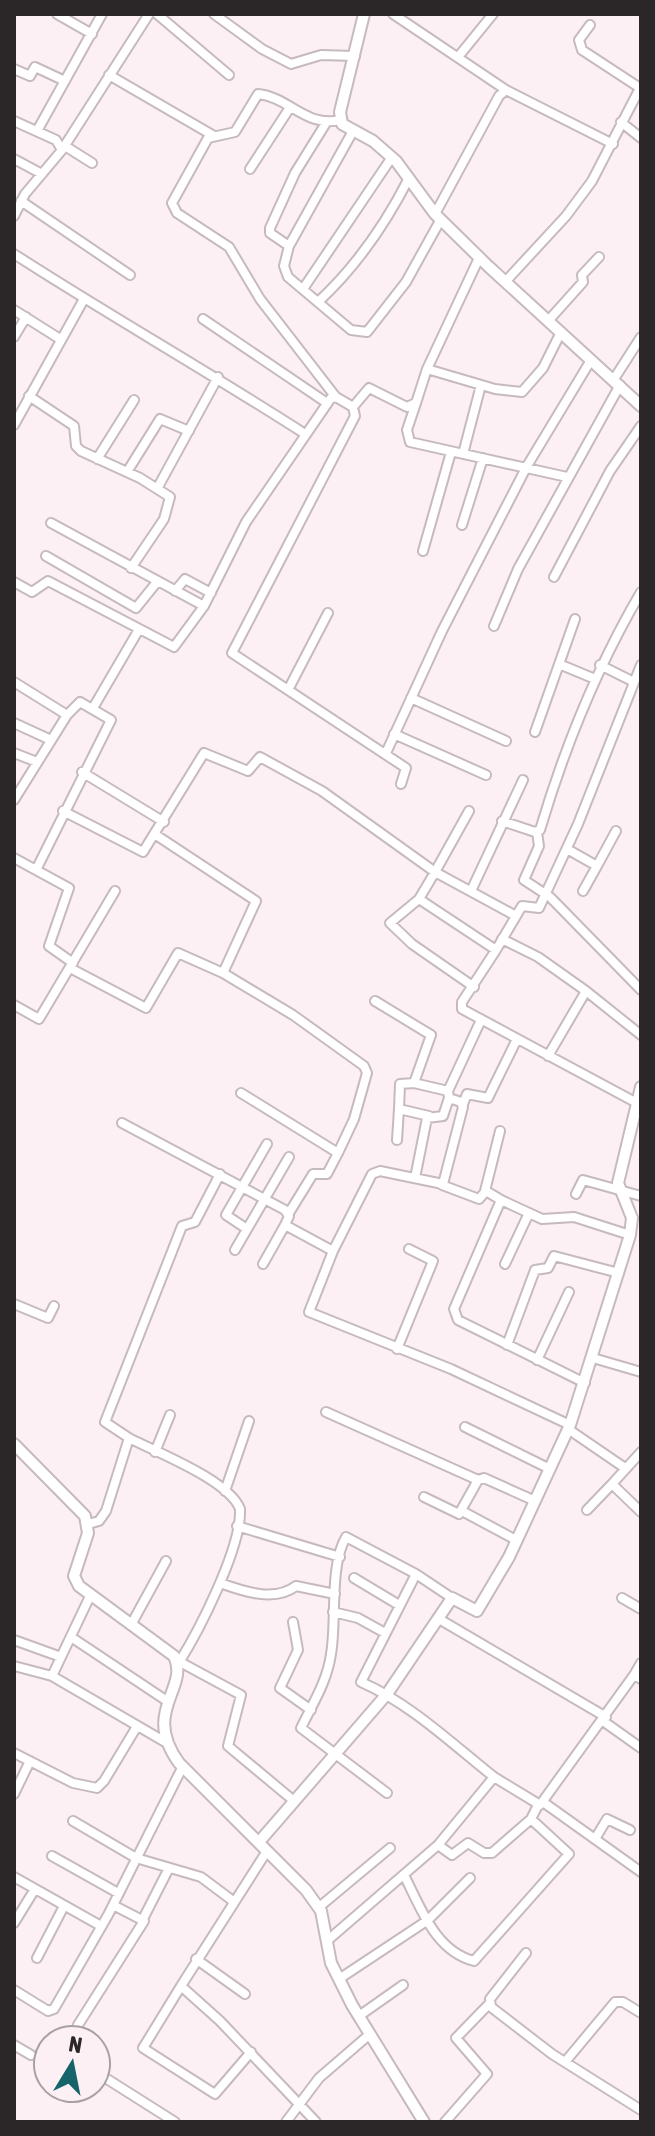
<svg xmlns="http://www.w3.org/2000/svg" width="655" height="2136" font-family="'Asap Condensed',sans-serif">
<rect width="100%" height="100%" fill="#fcf0f5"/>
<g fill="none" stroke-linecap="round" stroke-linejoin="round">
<g stroke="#c6babf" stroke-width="12">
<path id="minor" d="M57,14L92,34
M157,14L229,75
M214,14L262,49L291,64L321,55L355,56
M393,14L506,90
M458,57L493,14
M14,69L30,76L35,67L65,81
M109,75L214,136
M14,121L56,140L62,150L25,194L14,216
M621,122L641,138
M37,131L102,14
M353,131L289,246L284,266L288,277L351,330L367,332L406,282L441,219
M65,146L92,163
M62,150L149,14
M14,159L42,174
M250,169L289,109
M21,201L130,275
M435,214L499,96L506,90L613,144
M289,246L270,233V228L295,173L326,123
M14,254C110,316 209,372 305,434
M505,282L566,216L592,181L640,88L582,50L579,40L590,25
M303,289L392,157
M318,302C357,266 385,225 409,178
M14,310L60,339
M203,319L327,403
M548,321L583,282L582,275L599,257
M14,337L26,317
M427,369L495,389L522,392L543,368L561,332
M614,379L641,337
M29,396L74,426L76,446L81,451L140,478L170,497L164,519L131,568
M335,396L260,299L229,247L177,213L172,203L208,138L235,132L258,94C289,97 306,128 340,120
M416,403L407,430L410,442L567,477
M353,407L355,416L232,653L406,768L401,784
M14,425L84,299
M463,454L481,385
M97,459L134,400
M127,472L160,419L189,431
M158,487L218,377
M51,523L204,606
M462,525L483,458
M423,551L451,452
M46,556L136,608L157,582
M554,577L610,471L641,426
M14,582L32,592L48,581L174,647L204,606L246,522L331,398L336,397L353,407L369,388L407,407L416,403L427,369L479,258
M175,591L185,579L211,593
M494,626L518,569L620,385
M559,664L595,679
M600,665L634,682
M14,682L67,715L80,702L111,720L36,870L14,858
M288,690L328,613
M411,698L506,741
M93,708L138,631
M14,723L51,740
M535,732L575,619
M394,734L486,775
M14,753L37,762
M386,753L442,631L527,466L591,360
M82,772L164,822
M14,800L67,715
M63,811L143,852L204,753L248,771L260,757L322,791L435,872L419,899L390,923L412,944L474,987
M469,811L435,872L516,916
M502,821L535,832L540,830C565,746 597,667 641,592
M537,832L539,846L524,880L550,897L641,990
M156,835L256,901L223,973L293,1015L364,1066L367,1073L354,1119L338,1153L241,1093
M567,849L597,866L616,831
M36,870L69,888L49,946L73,963
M471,891L523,780
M583,891L597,866
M419,899L496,950L522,906L539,908L578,824L641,665
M502,939L538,957L586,991L548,1056
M496,950L462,1002V1009L637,1103
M70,968L146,1008L178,953L223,973
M586,991L641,1035
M375,1001L431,1035L414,1083L400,1084L399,1109
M14,1005L39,1019L115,891
M481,1020L448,1091L449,1098L461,1102L463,1107L443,1184L380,1171L372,1174L333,1251L309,1312L451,1369L570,1425
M414,1083L448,1091
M463,1104L467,1094L488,1098L517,1039
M122,1123L285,1210L289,1216L285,1225L333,1251
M397,1140L399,1109L429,1116
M415,1178L427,1118L443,1116L449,1098
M442,1185L479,1199L486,1191L501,1200
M485,1191L500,1131
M576,1194L583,1180L641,1196
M289,1213L313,1174H327L338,1153
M247,1229L226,1215L267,1144
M235,1250L289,1157
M263,1264L285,1225
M505,1264L529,1213
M14,1304L48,1318L54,1306
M507,1345L535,1270L548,1268L554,1256L619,1273
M397,1349L433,1261L409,1249
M593,1358L641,1372
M537,1360L569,1292
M585,1383L458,1320L454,1309L501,1200L542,1219L574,1217L630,1235
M326,1412L478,1480
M465,1427L548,1468
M568,1429L625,1468
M129,1438C156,1452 229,1480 240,1509C242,1547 199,1631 178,1664
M155,1452L170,1415
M641,1452L612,1484L641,1512
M225,1491L249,1421
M424,1497L459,1514L478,1480L484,1478L533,1500
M587,1510L612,1484
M462,1511L516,1540
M88,1524L99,1521L106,1511L129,1438L105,1422L182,1226L195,1222L220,1174
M237,1526L340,1557
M416,1574L452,1598
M354,1578L399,1605
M220,1583C245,1592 275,1602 296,1586L335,1594
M622,1598L641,1609
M333,1612L358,1618L385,1633
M439,1619L606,1717
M293,1622L298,1650L280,1688L311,1710
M132,1623L166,1561
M71,1637L167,1701
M14,1640L61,1657
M180,1662L241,1695L228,1746L294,1801
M14,1666L52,1676L167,1743
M634,1675L641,1663
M52,1676L91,1594
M603,1721L641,1748
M14,1753L73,1783L97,1788L104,1781L136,1728
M387,1793L301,1728C313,1703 327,1682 331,1654C337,1620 329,1566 346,1537L416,1574L361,1682C411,1704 451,1743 494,1777
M14,1794L30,1761
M543,1802L641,1872
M73,1821L136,1858L201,1877L233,1901
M595,1839L607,1819L630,1830
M438,1845L452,1855L468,1843L484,1853H492L531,1819L538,1805
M267,1851L181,1986L220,2021L316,2122
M52,1856L118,1893
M404,1875C421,1908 435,1951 474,1961L569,1854L531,1819
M14,1877L101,1926
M318,1908L390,1848
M143,1919L168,1870
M14,1923L35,1889
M328,1940L438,1845L494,1777L540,1805L634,1675L641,1679
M526,1953L490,1999L491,2007L552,2054L641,2110
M37,1958L64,1906
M196,1959L245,1994
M339,1979L428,1920L470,1878
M181,1986L143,2048L215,2094L251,2052
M14,1990L48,2011L54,2009L108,1915L183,1766
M359,2016L403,1985
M78,2025L144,1921L113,1905
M14,2045L31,2055
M565,2062L615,2002H623L641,2013
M96,2072L175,2122
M286,2122L319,2078L370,2034
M445,2122L487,2074L456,2038L489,2004"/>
</g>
<g stroke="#c6babf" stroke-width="14">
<path id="tertiary" d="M364,14L340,112L342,124L373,141L396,161L435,214L488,266L641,406
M14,1444L85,1516L88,1533L74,1576L79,1586L174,1656C190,1689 141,1710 179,1763L306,1890L321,1911L331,1963L352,2005L424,2122
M259,1842L387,1694L452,1598L477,1611L509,1557L570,1425L630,1235L632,1218L618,1183L641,1087"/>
</g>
<use href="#minor" stroke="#fff" stroke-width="8"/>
<use href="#tertiary" stroke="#fff" stroke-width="10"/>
</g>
<rect width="655" height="2136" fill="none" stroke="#2b2728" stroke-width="32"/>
<g transform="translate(72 2064) rotate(10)"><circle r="38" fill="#fcf0f5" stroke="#a8a0a3" stroke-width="2"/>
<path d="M0-6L14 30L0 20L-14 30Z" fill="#156469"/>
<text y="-12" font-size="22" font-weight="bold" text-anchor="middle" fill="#2b2728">N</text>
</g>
</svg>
